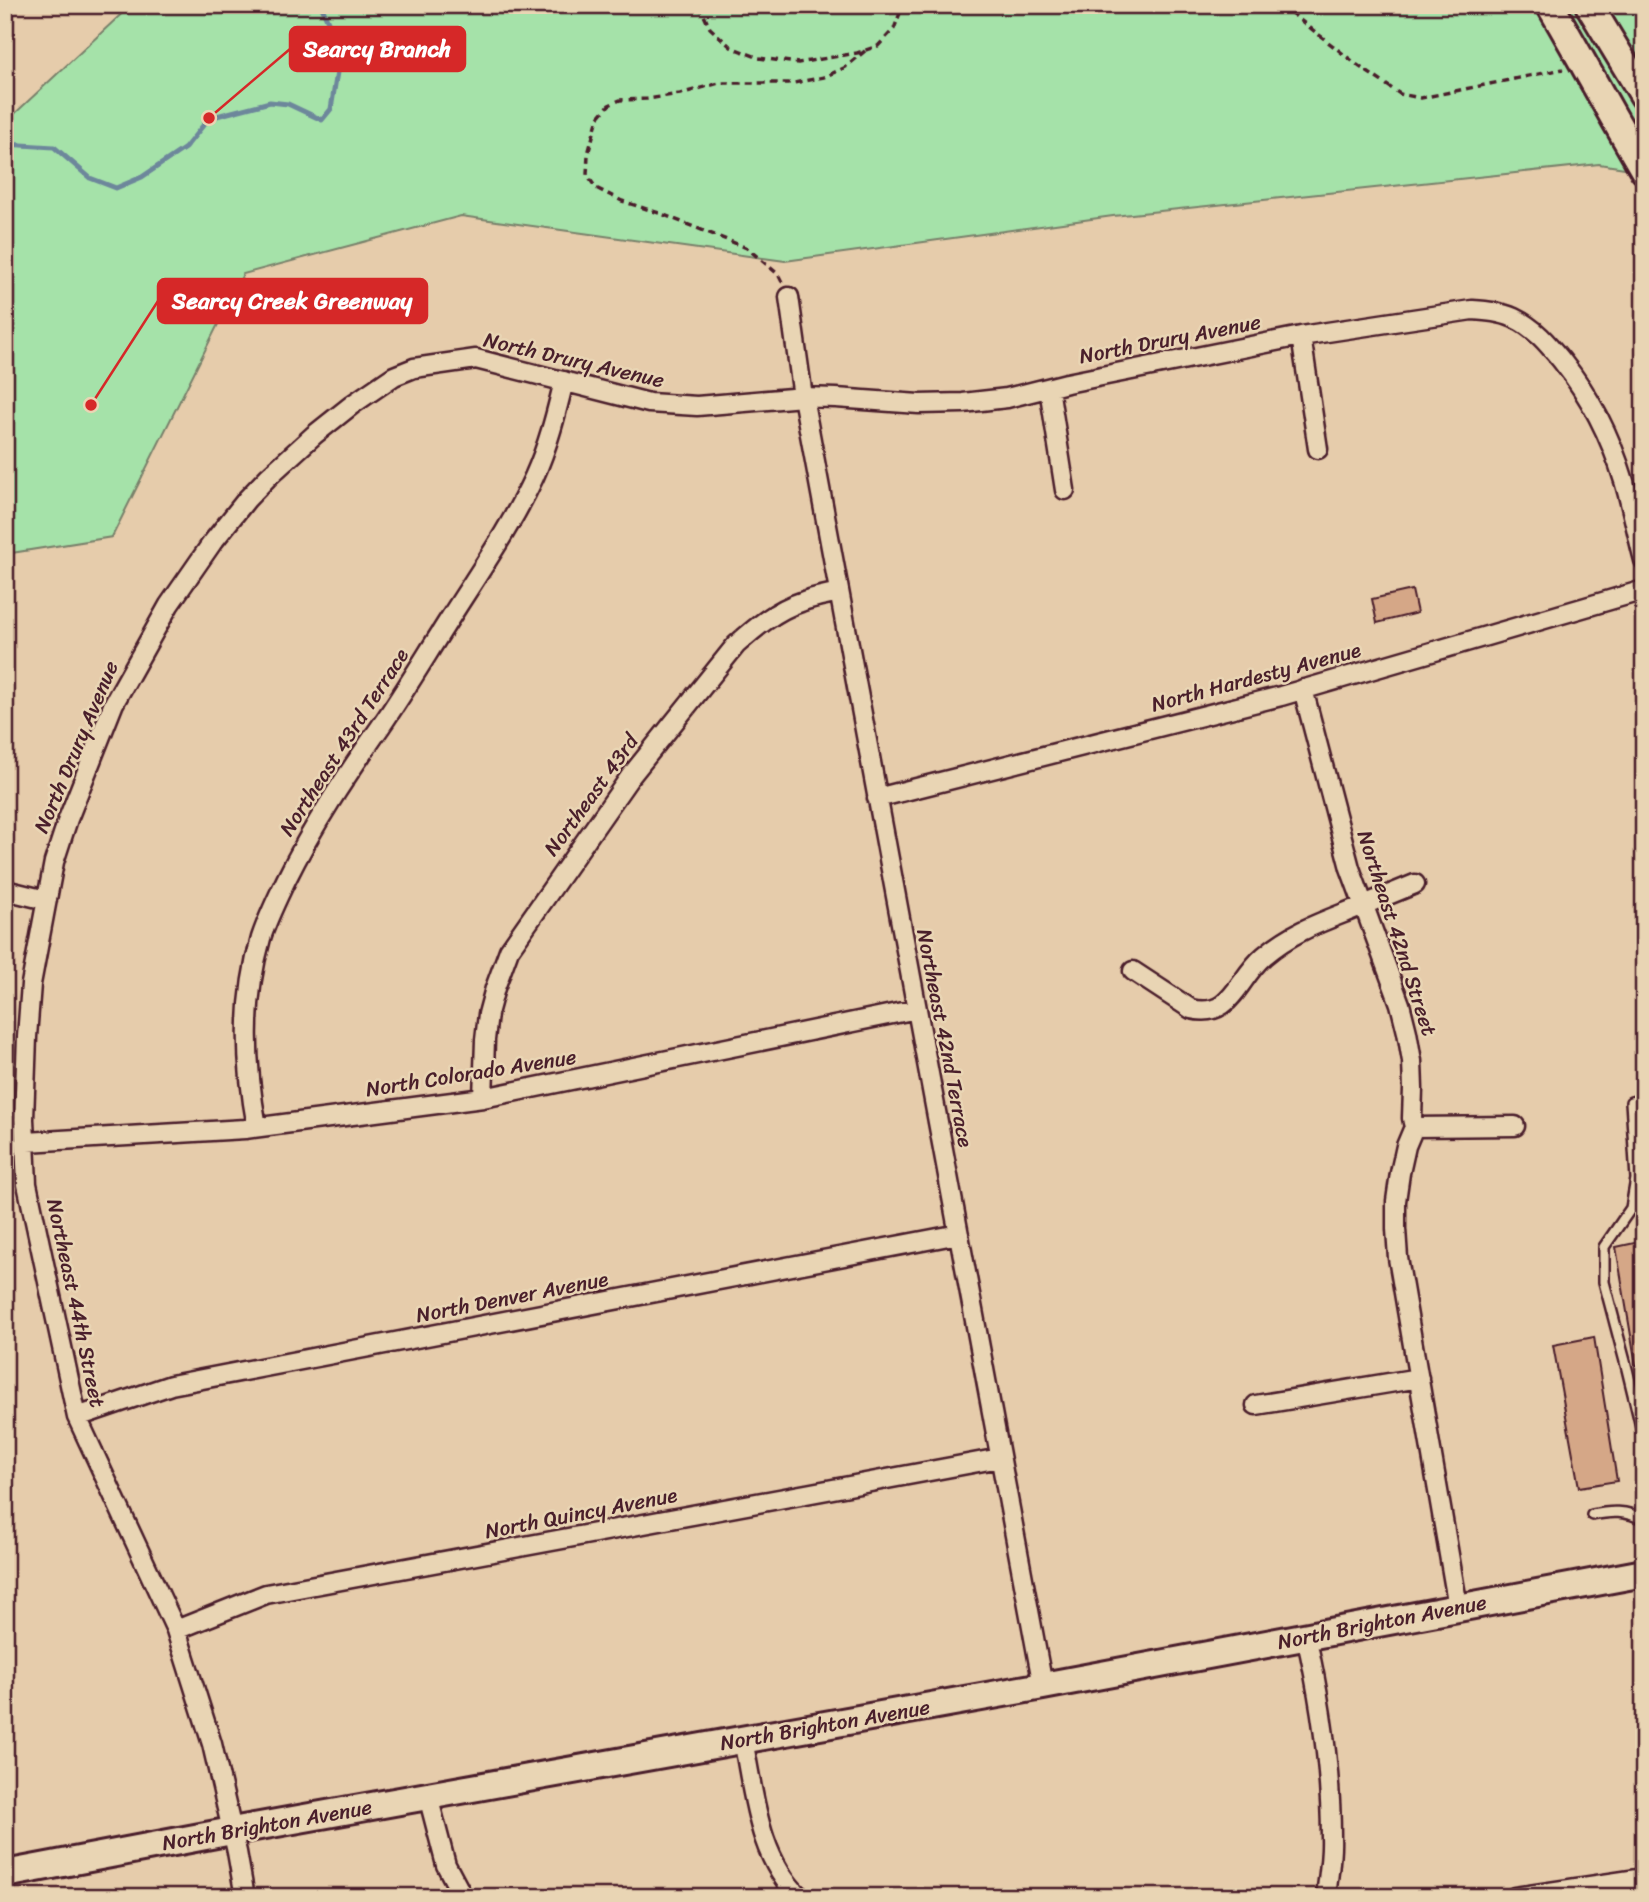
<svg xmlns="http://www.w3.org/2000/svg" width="1649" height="1902" font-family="Sriracha,sans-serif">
<rect width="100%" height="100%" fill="#e6ccab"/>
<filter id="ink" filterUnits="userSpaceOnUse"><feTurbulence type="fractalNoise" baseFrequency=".0143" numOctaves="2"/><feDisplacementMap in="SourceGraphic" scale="14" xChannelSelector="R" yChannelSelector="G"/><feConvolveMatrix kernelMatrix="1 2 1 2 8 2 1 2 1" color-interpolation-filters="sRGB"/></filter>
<g filter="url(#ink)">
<path fill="#a5e2a9" stroke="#78806a" stroke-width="2" d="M131,5H1644V171L1599,164L1113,216L785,261L461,216L243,274L112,537L5,554V119H9Z"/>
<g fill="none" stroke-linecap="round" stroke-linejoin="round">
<path stroke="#6d879b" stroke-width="5" d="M438,5L439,7L471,8L481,5
M5,144L54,147L90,178L116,188L142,177L185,148L209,118L270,102L288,104L322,120L331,109L338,66L332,31L321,5"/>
</g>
<path fill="#d5a787" stroke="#4a1f2b" stroke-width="2" d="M1412,590L1417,613L1377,623L1372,599Z
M1644,1241V1365H1636L1616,1247Z
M1594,1337L1617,1481L1579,1487L1553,1345Z"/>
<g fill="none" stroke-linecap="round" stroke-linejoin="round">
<g stroke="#4a1f2b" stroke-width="14">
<path id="lane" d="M1644,1099L1631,1102L1636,1179L1631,1208L1604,1247V1282L1627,1369L1644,1439
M1592,1515C1611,1511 1626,1510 1644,1520"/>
</g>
<g stroke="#4a1f2b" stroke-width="23">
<path id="street" d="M789,297L803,397L1043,1686
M1301,336L1318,449
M1049,388L1065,490
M1303,689L1350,868L1400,1004L1407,1032L1412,1061L1413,1089L1412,1118L1414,1127L1406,1146L1400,1173L1396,1201V1229L1398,1258L1458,1607
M877,798L1281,696L1644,590
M5,890L46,900
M1133,971L1191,1009C1232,1019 1237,979 1264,956C1291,933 1316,924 1349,911C1371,902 1393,893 1415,884
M483,1098L485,1040L488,1014L495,988L509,950L630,777L736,645C755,628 776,610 801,602C813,597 827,595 839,592
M257,1127C245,1063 243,1001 261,938C268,917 277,899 286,880C313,825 346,776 381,726C405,691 427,654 450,618C479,572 511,527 534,477C548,446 556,414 564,381
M1414,1127L1515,1126
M27,1142L245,1129L483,1098L917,1009
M1256,1405L1419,1378
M77,1417L171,1385L959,1234
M176,1630L266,1594L1000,1458
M1306,1636C1321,1702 1331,1770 1331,1838C1332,1857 1328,1877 1326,1897
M743,1740C754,1793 758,1858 800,1897
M428,1796L446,1865L463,1897
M245,1897L237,1852L212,1744L176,1630L77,1417L27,1184L24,1119L27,1037L31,984L54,862L68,819L114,703L169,605L212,543L247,499L268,477L314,435L353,404L394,376L414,368L476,359L649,403L697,406L803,397L836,398L919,404L963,403L1007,398L1067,383L1301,336L1472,310C1486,311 1501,312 1514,318C1535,328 1548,344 1562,361C1590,396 1611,438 1624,481C1632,507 1637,534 1644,560
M1515,1897L1644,1878"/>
</g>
<g stroke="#4a1f2b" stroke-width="32">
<path id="secondary" d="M1550,5C1582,60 1612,116 1644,170
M1589,5L1644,96
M5,1874L232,1831L1043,1686L1644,1573"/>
</g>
<path stroke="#4a1f2b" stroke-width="3.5" stroke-dasharray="7 5" stroke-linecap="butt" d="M699,5L710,28L731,47L759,58L798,63L857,53L878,46L894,29L903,5
M1281,5L1360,67L1400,94L1421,98L1563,69
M782,282L778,274L747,248L659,213L622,201L596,188L587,175L588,154L598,118L609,105L620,100L647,99L680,94L719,83H794L824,77L846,67L866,50"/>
<use href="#lane" stroke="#e9d5b4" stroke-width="9"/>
<use href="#street" stroke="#e9d5b4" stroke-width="18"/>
<use href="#secondary" stroke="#e9d5b4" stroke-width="26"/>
</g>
</g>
<g text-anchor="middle" stroke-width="5" stroke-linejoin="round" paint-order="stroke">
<g font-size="21" fill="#4a1f2b" stroke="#e9d5b4">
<text transform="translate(1170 339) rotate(-11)" y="7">North Drury Avenue</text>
<text transform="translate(574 360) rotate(13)" y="7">North Drury Avenue</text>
<text transform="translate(1256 677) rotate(-15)" y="7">North Hardesty Avenue</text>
<text transform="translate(344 742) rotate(-57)" y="7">Northeast 43rd Terrace</text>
<text transform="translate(76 747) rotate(-67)" y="7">North Drury Avenue</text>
<text transform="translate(591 795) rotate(-54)" y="7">Northeast 43rd</text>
<text transform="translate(1397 933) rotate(72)" y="7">Northeast 42nd Street</text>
<text transform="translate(945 1038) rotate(79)" y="7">Northeast 42nd Terrace</text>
<text transform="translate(471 1073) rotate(-9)" y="7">North Colorado Avenue</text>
<text transform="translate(512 1297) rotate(-11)" y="7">North Denver Avenue</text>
<text transform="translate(76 1303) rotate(78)" y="7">Northeast 44th Street</text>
<text transform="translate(581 1513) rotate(-11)" y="7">North Quincy Avenue</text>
<text transform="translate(1382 1622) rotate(-11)" y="7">North Brighton Avenue</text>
<text transform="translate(825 1725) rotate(-10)" y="7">North Brighton Avenue</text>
<text transform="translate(267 1825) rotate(-10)" y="7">North Brighton Avenue</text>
</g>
</g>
<path fill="none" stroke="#d62828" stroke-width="2.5" d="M209 118L290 49M91 405L158 301"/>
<g fill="#d62828" stroke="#e9d5b4" stroke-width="2.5">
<circle cx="209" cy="118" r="7"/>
<circle cx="91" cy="405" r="7"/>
</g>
<g fill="#d62828" stroke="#d62828" stroke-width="2.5">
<rect x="290" y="27" width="175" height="44" rx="7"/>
<rect x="158" y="279" width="269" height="44" rx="7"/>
</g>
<g font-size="23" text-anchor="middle" font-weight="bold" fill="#fff">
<text x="377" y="57">Searcy Branch</text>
<text x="292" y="309">Searcy Creek Greenway</text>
</g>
<rect width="1649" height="1902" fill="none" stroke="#e9d5b4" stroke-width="28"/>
<rect x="14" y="14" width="1621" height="1874" fill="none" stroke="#4a1f2b" stroke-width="2.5" filter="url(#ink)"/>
</svg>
